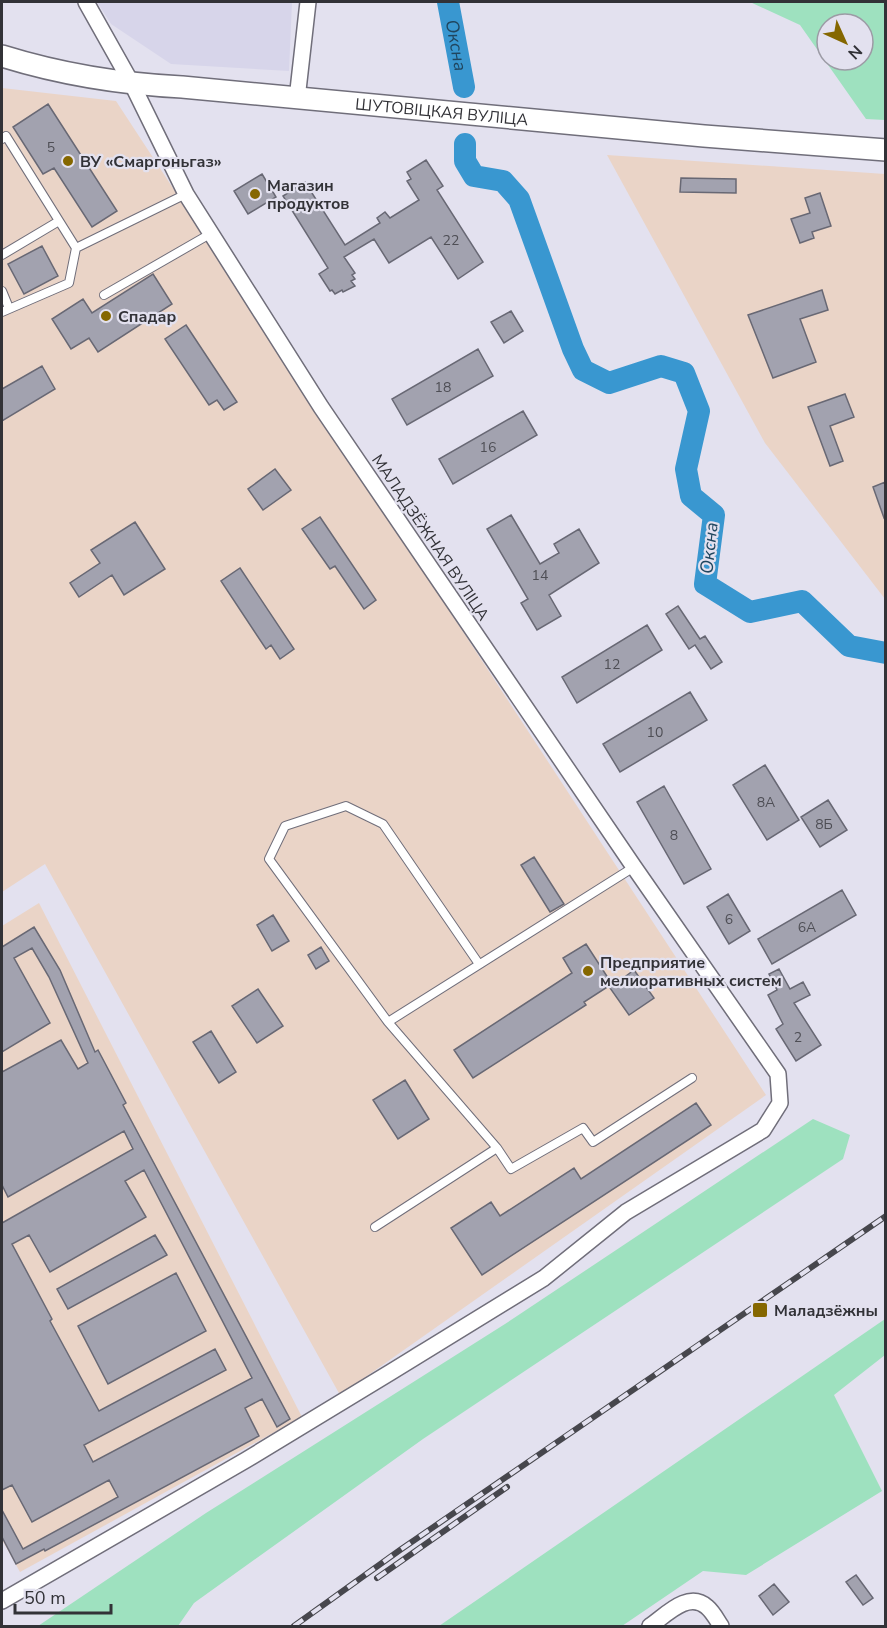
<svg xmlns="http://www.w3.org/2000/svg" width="887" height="1628" font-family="'Nunito Sans',sans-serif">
<rect width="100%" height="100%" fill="#e3e1ef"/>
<path fill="#ead4c7" d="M2,88L116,101L766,1095L340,1395L45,864L2,892Z
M607,155L885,174V599L765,443Z
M39,903L302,1417L20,1572L2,1540V926Z"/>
<path fill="#d7d5ea" d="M97,2H292L289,71L171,64L111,24Z"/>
<path fill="#9ee1bf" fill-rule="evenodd" d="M750,2H885V120L866,119L800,25ZM827,24H863V60H827Z
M813,1119L850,1135L843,1159L423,1439L194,1603L178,1626H38L206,1513L505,1324Z
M885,1319V1355L834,1395L882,1491L746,1575L703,1571L622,1626H439Z"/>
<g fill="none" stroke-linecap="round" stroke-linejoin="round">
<g stroke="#3997d0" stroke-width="22">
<path id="s1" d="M448,2L464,87"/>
<path d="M465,144V161L474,176L503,181L519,199L573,349L583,370L609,383L661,366L684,373L699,411L686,469L691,496L714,515L705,584L750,612L802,601L849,646L886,653"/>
</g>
</g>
<path fill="#a2a2af" stroke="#686874" stroke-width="1.5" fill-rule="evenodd" d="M48,104L117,211L92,227L54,168L43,174L13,127Z
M426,160L443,186L437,190L483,262L458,279L431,237L389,263L374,239L344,257L355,273L352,275L355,279L351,281L355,286L343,292L342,290L335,294L332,290L330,291L319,274L328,268L283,196L305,182L345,245L380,223L377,218L385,212L390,218L419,200L407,181L411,179L407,172Z
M262,174L276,197L248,214L234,191Z
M681,178L736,179V193L680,192Z
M820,193L831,226L812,232L814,238L800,243L791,219L810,213L805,198Z
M42,246L58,276L24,294L8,264Z
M153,274L172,304L98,352L89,338L71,349L52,319L83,299L92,313Z
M822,290L828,310L800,319L816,362L773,378L748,315Z
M511,311L523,331L504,343L491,322Z
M186,325L237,402L224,410L217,400L209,405L165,339Z
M478,349L493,376L407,425L392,399Z
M42,366L55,389L2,421V389Z
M845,394L854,417L830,426L843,461L830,466L808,407Z
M523,411L537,435L453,484L439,459Z
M275,469L291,490L263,510L248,489Z
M885,482V517L884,518L873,487Z
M511,515L540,564L559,553L554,544L579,529L599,563L549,595L561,616L537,630L521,603L528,599L487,529Z
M320,517L376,600L364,609L335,566L330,569L302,529Z
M135,522L165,569L124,595L112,575L79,597L70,583L100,563L91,550Z
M240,568L294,649L280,659L271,645L266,649L221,581Z
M678,606L700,639L705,636L722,662L711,669L695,645L689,649L666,614Z
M647,625L662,650L577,703L562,677Z
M690,692L707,720L620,772L603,744Z
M765,765L799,820L767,840L733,785Z
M664,786L711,869L684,884L637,802Z
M828,800L847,830L820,847L801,817Z
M534,857L564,904L550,912L521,865Z
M842,890L856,915L772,964L758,939Z
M728,894L750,931L729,944L707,907Z
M273,915L289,941L272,951L257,925Z
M34,927L60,970L95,1052L98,1050L126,1103L123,1105L290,1419L277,1427L262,1399L245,1408L259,1436L45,1551L44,1549L16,1564L2,1537V1510L23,1549L118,1497L109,1480L32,1522L12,1485L2,1490V1223L133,1149L124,1131L8,1197L2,1185V1072L61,1040L78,1069L88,1063L49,977L32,948L14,958L50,1023L2,1052V947ZM144,1170L252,1378L93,1462L84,1445L226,1370L215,1349L99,1411L50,1321L52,1319L12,1244L29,1235L50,1272L146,1217L125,1181Z
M586,944L612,984L584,1002L586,1005L473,1078L454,1050L572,973L563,958Z
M321,947L329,961L316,969L308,955Z
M779,969L790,989L803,982L810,995L794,1003L821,1045L796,1061L776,1029L783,1024L768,995L777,990L769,974Z
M634,970L654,998L629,1015L610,988Z
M258,989L283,1026L257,1043L232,1006Z
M211,1031L236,1072L219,1083L193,1042Z
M405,1080L429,1119L398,1139L373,1100Z
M696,1103L711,1125L482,1275L451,1228L491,1202L500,1216L574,1168L581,1179Z
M155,1235L167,1255L68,1309L57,1289Z
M176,1273L206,1331L108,1384L78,1326Z
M856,1575L873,1598L863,1605L846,1582Z
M774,1584L789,1602L773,1615L759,1596Z"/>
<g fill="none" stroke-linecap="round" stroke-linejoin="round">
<g stroke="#706e7a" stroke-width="10">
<path id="lane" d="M2,139L6,136L76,248L186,194
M2,255L59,221
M2,291L9,308
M104,295L210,234
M2,312L69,283L76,248
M479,964L383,824L346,806L285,826L269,859L388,1022L634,867
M388,1022L497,1148L511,1169L583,1128L593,1142L692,1078
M375,1227L497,1148"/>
</g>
<g stroke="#706e7a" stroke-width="18">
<path id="street" d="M297,99L308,2
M2,1601L246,1460L391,1372L544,1278L626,1212L763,1130L780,1103L778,1074L634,867L321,407L186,194L132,84L86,2
M650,1626C665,1616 688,1590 707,1607C713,1612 717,1620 721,1626"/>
</g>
<g stroke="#706e7a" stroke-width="24">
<g id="secondary">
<path id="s2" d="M2,56C60,74 121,84 182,87L704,136L886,150"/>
</g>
</g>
<use href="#lane" stroke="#fff" stroke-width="8"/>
<use href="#street" stroke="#fff" stroke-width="15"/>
<use href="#secondary" stroke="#fff" stroke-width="21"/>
<g stroke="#47474d" stroke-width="6">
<path id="rail" d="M377,1578L507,1487
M294,1626L400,1550L886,1216"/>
</g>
<use href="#rail" stroke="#e3e1ef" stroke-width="4" stroke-dasharray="11" stroke-linecap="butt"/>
</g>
<g fill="#856700" stroke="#e3e1ef" stroke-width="2">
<circle cx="68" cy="161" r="6"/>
<circle cx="255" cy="194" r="6"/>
<circle cx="106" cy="316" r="6"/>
<circle cx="588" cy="971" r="6"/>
<rect x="752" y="1302" width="16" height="16" rx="3"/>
</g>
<g text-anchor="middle" stroke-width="4.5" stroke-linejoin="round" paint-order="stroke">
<g font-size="14" fill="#4e4e55">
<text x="51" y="152">5</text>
<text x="451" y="245">22</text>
<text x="443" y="392">18</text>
<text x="488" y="452">16</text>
<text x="540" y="580">14</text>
<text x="612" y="669">12</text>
<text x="655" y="737">10</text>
<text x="766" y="807">8А</text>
<text x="824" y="829">8Б</text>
<text x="674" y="840">8</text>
<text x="729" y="924">6</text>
<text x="807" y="932">6А</text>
<text x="798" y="1042">2</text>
</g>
<g font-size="16" fill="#323237" stroke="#e3e1ef">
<text dy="6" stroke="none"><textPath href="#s2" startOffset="444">ШУТОВІЦКАЯ ВУЛІЦА</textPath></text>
<text transform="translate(431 537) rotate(56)" y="6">МАЛАДЗЁЖНАЯ ВУЛІЦА</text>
</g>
<g font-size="16" font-weight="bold" fill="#323237" stroke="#e3e1ef" text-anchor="start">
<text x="80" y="167">ВУ «Смаргоньгаз»</text>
<text x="267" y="191">Магазин<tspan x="267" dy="18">продуктов</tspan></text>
<text x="118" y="322">Спадар</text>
<text x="600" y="968">Предприятие<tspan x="600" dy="18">мелиоративных систем</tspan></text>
<text x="774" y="1316">Маладзёжны</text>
</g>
<g font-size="18" font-style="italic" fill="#20465f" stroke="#e3e1ef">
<text dy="6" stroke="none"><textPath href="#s1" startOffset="44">Оксна</textPath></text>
<text transform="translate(709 548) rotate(-84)" y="6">Оксна</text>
</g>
</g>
<rect width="887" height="1628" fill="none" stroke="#323237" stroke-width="6"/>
<g transform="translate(845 42) rotate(135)"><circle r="28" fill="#e3e1ef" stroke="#9c9ba5" stroke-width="1.5"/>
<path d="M0-4.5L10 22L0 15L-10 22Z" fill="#856700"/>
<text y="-9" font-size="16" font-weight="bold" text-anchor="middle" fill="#323237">N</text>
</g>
<path d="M15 1604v9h96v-9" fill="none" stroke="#323237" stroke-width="3"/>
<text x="24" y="1604" font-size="18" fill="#323237" stroke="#e3e1ef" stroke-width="4.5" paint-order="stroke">50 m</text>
</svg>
